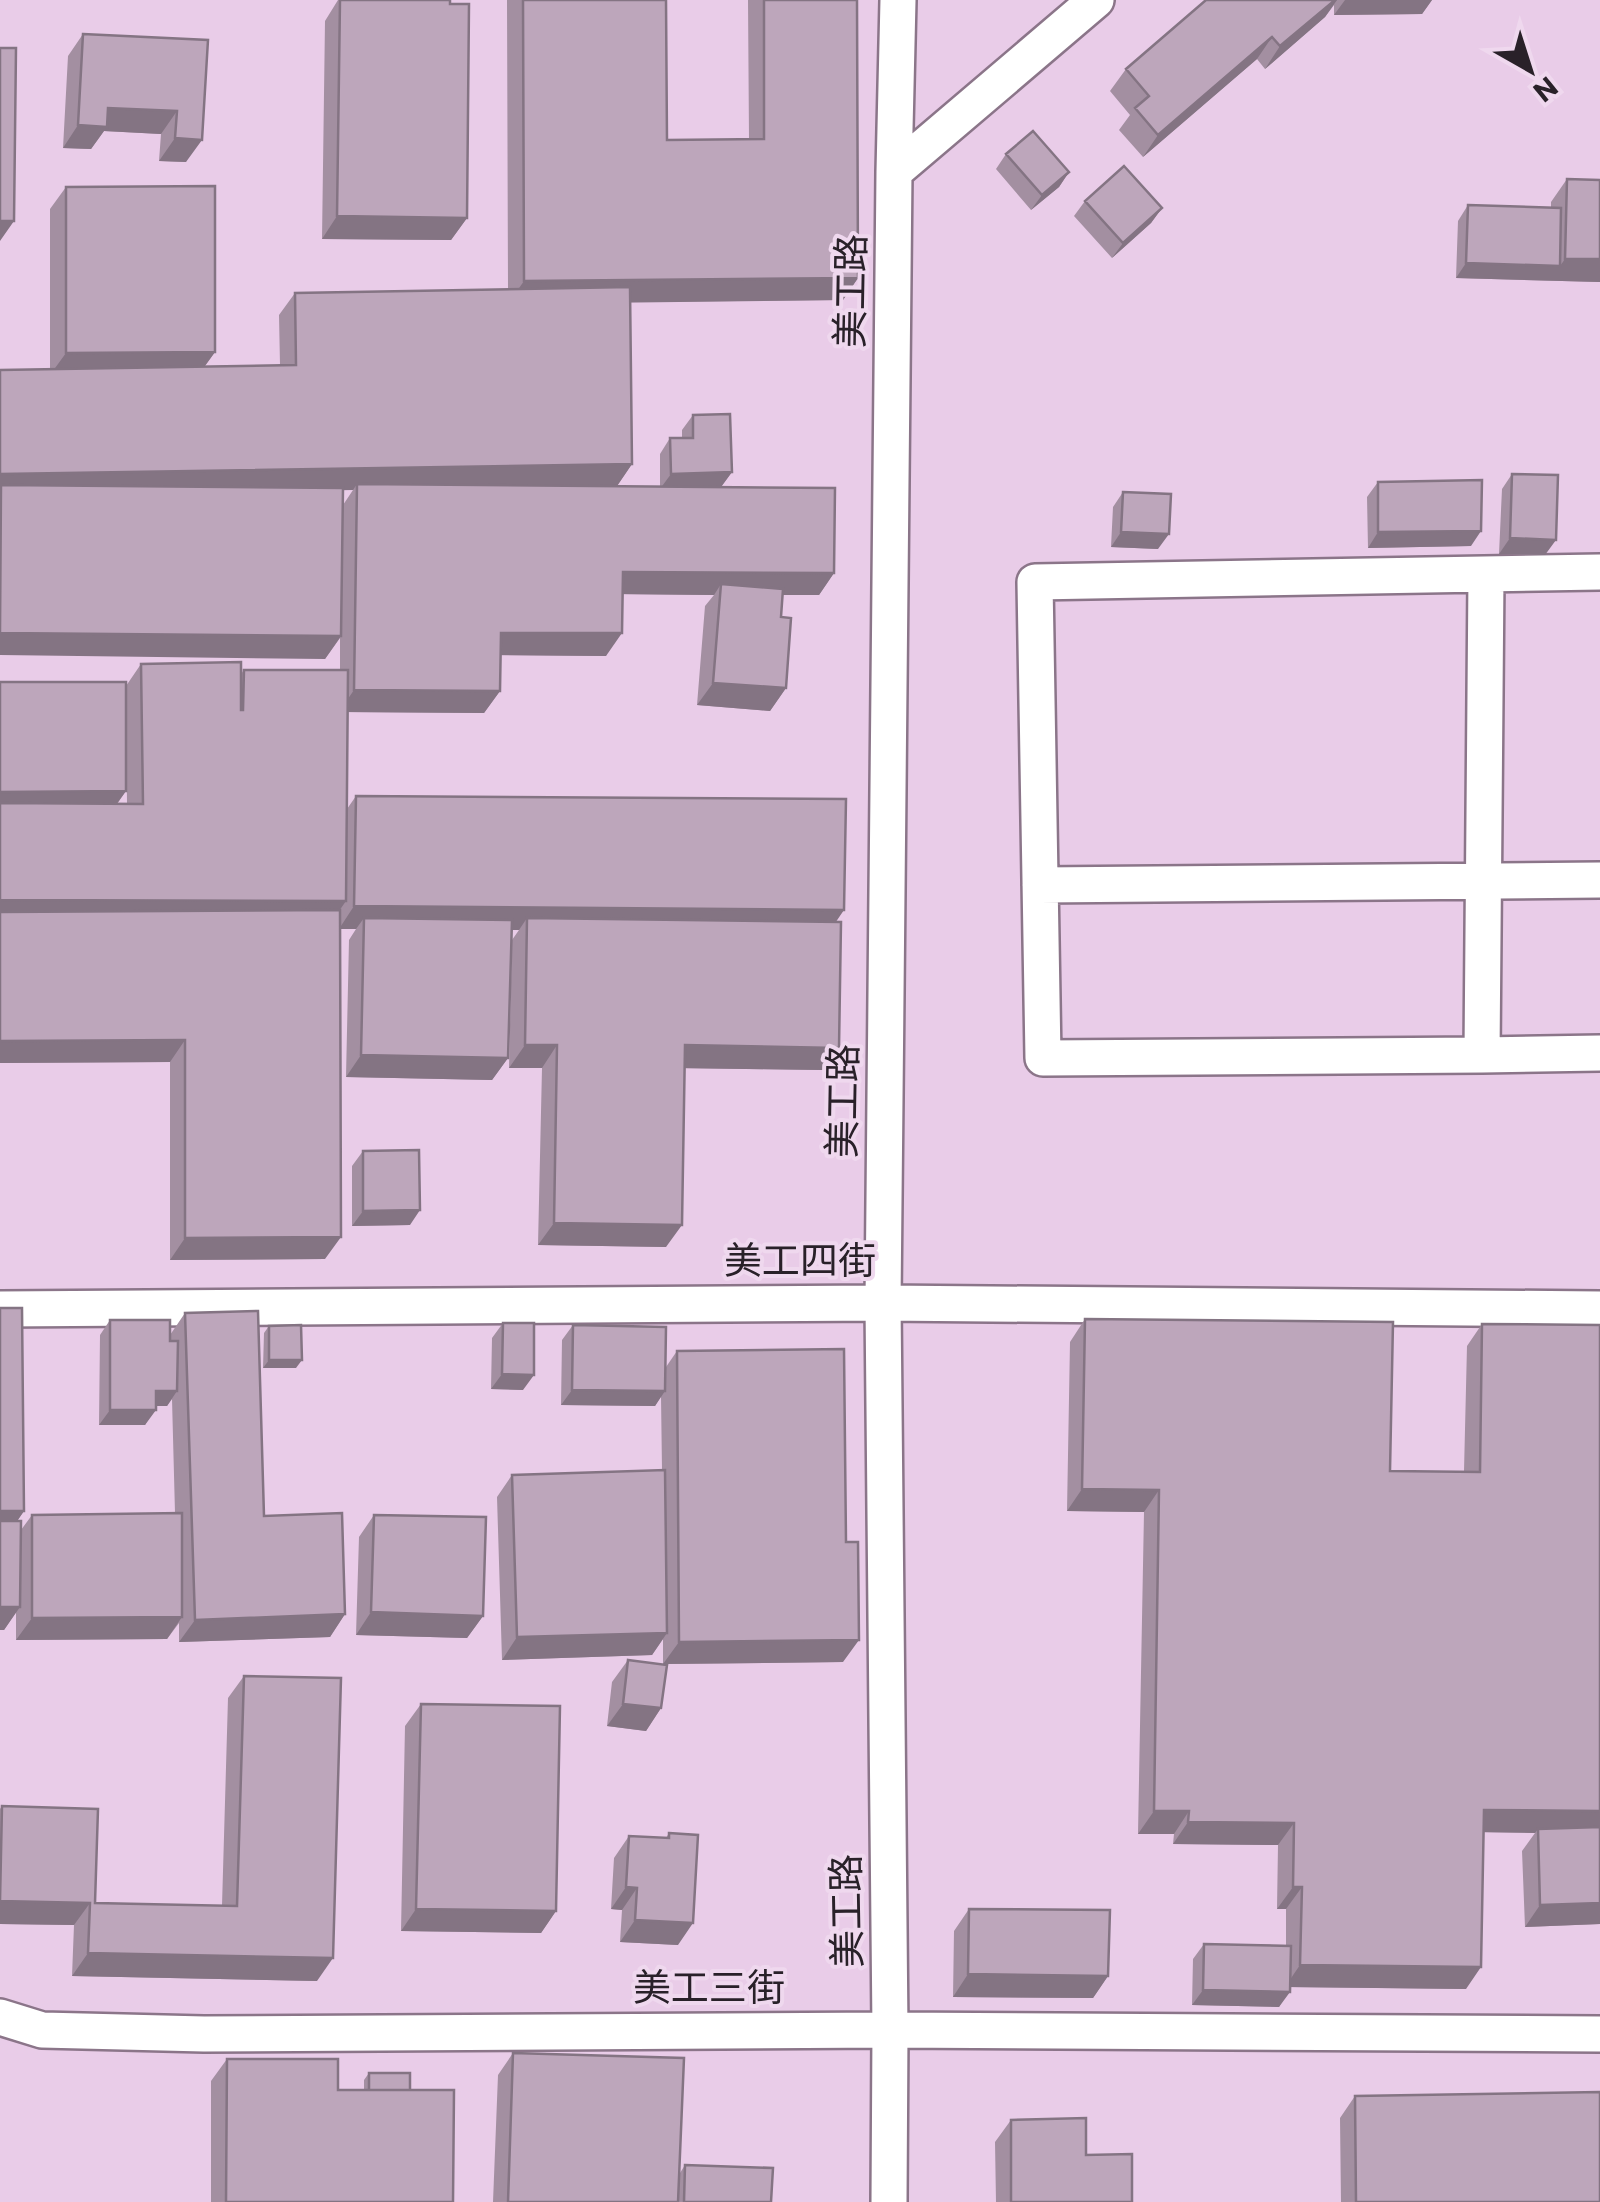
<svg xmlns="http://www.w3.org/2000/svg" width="1600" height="2202" font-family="Commissioner,'Noto Sans TC',sans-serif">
<rect width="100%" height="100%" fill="#efd8ee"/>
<path fill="#e9cce8" d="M0,0H1600V2202H0Z"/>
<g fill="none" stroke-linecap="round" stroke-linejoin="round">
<g stroke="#8b7589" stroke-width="40">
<path id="minor" d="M894,172L1096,0
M1486,575L1482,1055L1043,1058L1035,582L1600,572
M1040,885L1600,880
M1482,1055L1600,1053
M0,1309L883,1303L1600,1309
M0,2017L42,2030L204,2034L890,2030L1600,2034
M889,2202L890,2030L883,1303L894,172L898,0"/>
</g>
<use href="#minor" stroke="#fff" stroke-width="35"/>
</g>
<path fill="#a38fa1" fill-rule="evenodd" d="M338,0H450L467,218L451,240L322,239L325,21Z
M507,0H666L667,140L749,139L748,0H857L858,278L843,300L630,302L632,464L617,486H660V454L670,438H682V430L693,415L732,472L721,487L834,573L819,595H783L781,617L786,688L770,711L697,705L705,606L714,595L623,594L606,656L500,655V691L484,713L347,712V809L356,796L836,922L823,1070L685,1068L666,1247L538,1245L542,1068H509L512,940L519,930H511L508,1058L492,1080L346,1077L349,940L356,929H340L325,1259L170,1260V1062L0,1063V682L126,791L117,804H127L126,686L141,664L241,674L244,670H340V638L325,659L50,369V209L66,187L215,352L205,366L280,365L279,315L295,293L508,289ZM343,490H353L343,505Z
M1206,0H1432L1422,14L1334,15V5L1325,17L1265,69L1257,59L1143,157L1119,130L1130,115L1110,91L1126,69Z
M83,34L208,40L186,162L159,161L161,134L104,131L91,149L63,148L68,56Z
M1006,154L1069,172L1059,187L1031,210L996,169Z
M1567,179L1600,282L1456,278L1458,221L1468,205L1551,208V202Z
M1085,201L1162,208L1151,223L1112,258L1074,216Z
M1512,474L1545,555L1499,554L1502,489Z
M1378,482L1471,546L1368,548L1367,497Z
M1123,492L1158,549L1111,547L1113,507Z
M363,1151L410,1225L352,1226V1166Z
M0,1308L24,1511L17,1521L21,1530L32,1515L175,1513L172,1399L167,1406H156L145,1425H99L100,1335L110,1320L170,1335L185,1313L264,1516L345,1614L330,1637L179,1642V1623L167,1639L16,1640V1612L4,1630H0Z
M1085,1319L1390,1471H1464L1467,1346L1482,1324L1600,1924L1525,1927L1522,1851L1535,1833L1484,1832L1466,1989L1290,1987L1279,2007L1192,2005L1193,1959L1204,1944L1286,1945V1909H1277L1278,1845L1173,1844L1174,1834H1138L1144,1512L1067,1511L1070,1342Z
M503,1323L523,1390L491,1389L492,1338Z
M573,1325L666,1367L677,1351L843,1662L663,1664V1639L652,1655L502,1660L497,1497L512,1475L662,1470L661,1396L655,1406L561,1405L562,1340Z
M269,1326L296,1368H263L264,1333Z
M374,1515L483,1616L467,1638L356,1635L359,1537Z
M628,1660L661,1708L646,1731L607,1726L612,1682Z
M244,1676L317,1981L72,1976L74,1925L0,1924V1809L2,1806L95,1903L222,1906L228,1698Z
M421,1704L556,1911L541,1933L401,1931L405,1726Z
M669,1833L678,1945L620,1942L622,1910L611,1909L614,1858L629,1836L666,1838Z
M969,1909L1108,1976L1093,1998L953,1997L954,1931Z
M513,2053L680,2173L685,2165L771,2202H493L498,2075Z
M227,2059L338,2090H364V2080L369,2073L410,2090L453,2202H211V2081Z
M1355,2096L1600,2202H1341L1340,2118Z
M1011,2120L1086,2155L1132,2202H996L995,2142Z"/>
<path fill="#847483" d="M1335,0H1337L1325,17L1265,69L1280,46Z
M1345,0H1432L1422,14L1334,15Z
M1272,37L1257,59L1143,157L1158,135Z
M108,108L177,111L161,134L104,131L91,149L63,148L78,125Z
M175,138L202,140L186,162L159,161Z
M1069,172L1059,187L1031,210L1042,195Z
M1162,208L1151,223L1112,258L1123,243Z
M337,216L467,218L451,240L322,239Z
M0,221H14L0,241Z
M1565,259H1600V282L1456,278L1466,263L1560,266Z
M858,278L843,300L508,304L524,281Z
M215,352L199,374L50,375L66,353Z
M632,464L617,486L357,484L353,490L1,496L0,486V474Z
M732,472L721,487L660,489L671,474Z
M1481,531L1471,546L1368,548L1378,532Z
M1121,532L1169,534L1158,549L1111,547Z
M1510,538L1556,540L1545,555L1499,554Z
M623,572L834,573L819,595H720L721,584L714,595L607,594Z
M0,633L341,636L325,659L0,655Z
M501,633H622L606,656L485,655Z
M713,683L786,688L770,711L697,705Z
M354,690L500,691L484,713L339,712Z
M126,791L105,820L0,821V792Z
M0,900L346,901L330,924L0,923Z
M354,906L844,910L829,932L527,918L519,930L364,929V918L356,929H339Z
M185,1040L170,1062L0,1063V1041Z
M525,1045H557L542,1068H509Z
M685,1045L839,1048L823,1070L670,1068Z
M361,1055L508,1058L492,1080L346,1077Z
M420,1210L410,1225L352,1226L363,1211Z
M554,1223L682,1225L666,1247L538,1245Z
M341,1237L325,1259L170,1260L185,1238Z
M269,1360H302L296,1368H263Z
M502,1374L534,1375L523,1390L491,1389Z
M572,1390L665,1391L655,1406L561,1405Z
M156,1391H177L167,1406H146Z
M110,1410H156L145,1425H99Z
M1082,1489L1159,1490L1144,1512L1067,1511Z
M0,1511H24L9,1533H0Z
M0,1607H20L4,1630H0Z
M371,1612L483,1616L467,1638L356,1635Z
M345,1614L330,1637L179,1642L195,1620Z
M182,1617L167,1639L16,1640L32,1618Z
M667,1633L652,1655L502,1660L517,1637Z
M859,1640L843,1662L663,1664L679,1642Z
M623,1704L661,1708L646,1731L607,1726Z
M1484,1810L1600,1811V1834L1538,1829L1535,1833L1468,1832Z
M1154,1811H1189L1174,1834H1138Z
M1188,1822L1294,1823L1278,1845L1173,1844Z
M626,1887L637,1888L622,1910L611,1909Z
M1293,1887H1302L1286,1909H1277Z
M0,1901L90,1903L74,1925L0,1924Z
M1600,1903V1924L1525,1927L1540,1905Z
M416,1909L556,1911L541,1933L401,1931Z
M635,1920L693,1923L678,1945L620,1942Z
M88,1953L333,1958L317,1981L72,1976Z
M1300,1965L1481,1967L1466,1989L1285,1987Z
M968,1974L1108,1976L1093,1998L953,1997Z
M1203,1990L1290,1992L1279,2007L1192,2005Z"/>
<path fill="#bda6bb" stroke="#847483" stroke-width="2.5" d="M340,0H450V4H469L467,218L337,216Z
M523,0H666L667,140L764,139V0H857L858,278L524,281Z
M1206,0H1335L1280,46L1272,37L1158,135L1135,108L1149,96L1126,69Z
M83,34L208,40L202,140L175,138L177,111L108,108L107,127L78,125Z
M0,48H16L14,221H0Z
M1033,131L1069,172L1042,195L1006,154Z
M1124,166L1162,208L1123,243L1085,201Z
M1567,179L1600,180V259H1565Z
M215,186V352L66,353V187Z
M1468,205L1561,208L1560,266L1466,263Z
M630,287L632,464L0,474V370L296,365L295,293Z
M730,414L732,472L671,474L670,438H693V415Z
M1512,474L1558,475L1556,540L1510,538Z
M1482,480L1481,531L1378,532V482Z
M357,484L835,488L834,573L623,572L622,633H501L500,691L354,690Z
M1,485L343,488L341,636L0,633Z
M1123,492L1171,494L1169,534L1121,532Z
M721,584L783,589L781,617L791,618L786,688L713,683Z
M241,662V710H243L244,670H348L346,901L0,900V803L143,804L141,664Z
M0,682H126V791L0,792Z
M356,796L846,799L844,910L354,906Z
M340,910L341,1237L185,1238V1040L0,1041V912Z
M364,918L512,920L508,1058L361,1055Z
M527,918L841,922L839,1048L685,1045L682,1225L554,1223L557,1045H525Z
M419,1150L420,1210L363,1211V1151Z
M0,1308H22L24,1511H0Z
M258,1311L264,1516L342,1513L345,1614L195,1620L185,1313Z
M1085,1319L1393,1322L1390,1471L1480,1472L1482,1324L1600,1325V1811L1484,1810L1481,1967L1300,1965L1302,1887H1293L1294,1823L1188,1822L1189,1811H1154L1159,1490L1082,1489Z
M110,1320H170V1341H178L177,1391H156V1410H110Z
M503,1323H534V1375L502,1374Z
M301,1325L302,1360H269V1326Z
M573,1325L666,1327L665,1391L572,1390Z
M844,1349L846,1542H858L859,1640L679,1642L677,1351Z
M665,1470L667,1633L517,1637L512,1475Z
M182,1513V1617L32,1618V1515Z
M374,1515L486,1517L483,1616L371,1612Z
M0,1521H21L20,1607H0Z
M628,1660L667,1665L661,1708L623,1704Z
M244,1676L341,1678L333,1958L88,1953L90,1903L0,1901L2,1806L98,1809L95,1903L237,1906Z
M421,1704L560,1706L556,1911L416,1909Z
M1600,1827V1903L1540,1905L1538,1829Z
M669,1833L698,1835L693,1923L635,1920L637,1888L626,1887L629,1836L669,1838Z
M969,1909L1110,1910L1108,1976L968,1974Z
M1204,1944L1291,1946L1290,1992L1203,1990Z
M513,2053L684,2058L678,2202H508Z
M227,2059H338V2090H454L453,2202H226Z
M369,2073H410V2090H369Z
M1600,2092V2202H1356L1355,2096Z
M1086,2118V2155L1132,2154V2202H1011V2120Z
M685,2165L773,2168L771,2202H684Z"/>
<g text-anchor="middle" stroke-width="8" stroke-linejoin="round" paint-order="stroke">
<g font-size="38" fill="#292129" stroke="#efd8ee">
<text transform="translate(851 291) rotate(-89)" y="13">美工路</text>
<text transform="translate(843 1101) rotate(-89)" y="13">美工路</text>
<text x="800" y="1274">美工四街</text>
<text transform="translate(847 1911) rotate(-91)" y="13">美工路</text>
<text x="709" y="2001">美工三街</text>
</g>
</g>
<g transform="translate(1530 70) rotate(141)" stroke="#efd8ee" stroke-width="8" paint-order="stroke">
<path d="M0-8L18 38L0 25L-18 38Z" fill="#292129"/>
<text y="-15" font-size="28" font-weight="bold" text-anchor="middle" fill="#292129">N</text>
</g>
</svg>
